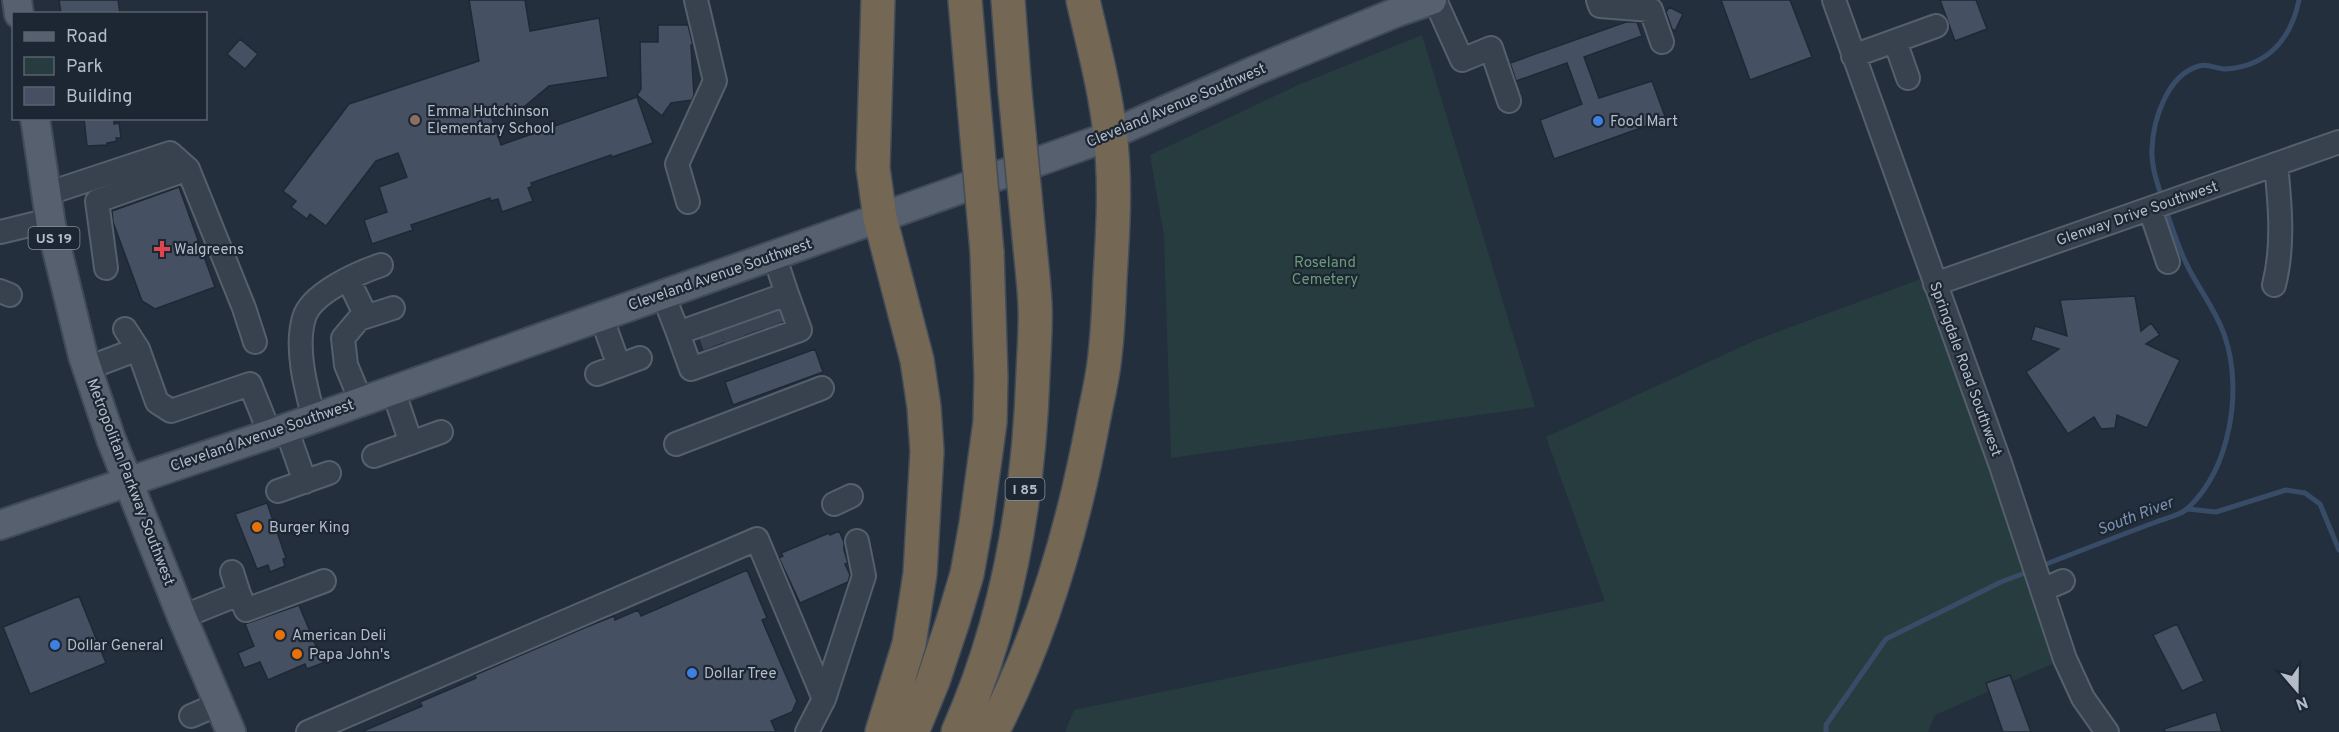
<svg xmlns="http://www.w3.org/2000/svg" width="2339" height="732" font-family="Overpass,sans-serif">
<rect width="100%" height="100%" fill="#242f3e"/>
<path fill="#263c3f" d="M1422,35L1535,407L1171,458L1164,236L1150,155L1298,85Z
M1945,270L2006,464L2075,654L1935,715L1928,732H1065L1074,710L1605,601L1546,437L1756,340Z"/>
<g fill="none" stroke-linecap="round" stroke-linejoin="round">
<path stroke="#394c67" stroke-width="5" d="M2162,198C2157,182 2151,166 2152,149C2153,120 2167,75 2199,66C2207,63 2217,69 2226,69C2268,66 2291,39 2299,0
M2188,509L2216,512L2286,490L2305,493L2320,504L2339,550
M2041,566C2080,551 2118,536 2156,522C2166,518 2182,515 2189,507C2230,468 2243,390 2225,337C2217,312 2201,292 2189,269C2179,250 2173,230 2166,210
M1826,732V725L1886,639L2001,582L2030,571"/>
</g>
<path fill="#455162" stroke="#1f2835" stroke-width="1.5" d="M59,0H118L120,14H61Z
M469,0H525L530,31L599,18L608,77L549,86L525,106L507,112L491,115L501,145L637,97L653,143L612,157L611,155L531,183L532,186L528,188L533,201L502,212L498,199L491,201L490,198L411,225L413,230L372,244L364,220L387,212L379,187L407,177L398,153L376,161L326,226L310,214L307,219L291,207L296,201L283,191L349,104L479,61Z
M1721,0H1790L1812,57L1750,80Z
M1940,0H1976L1987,29L1955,41Z
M1669,7L1683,14L1675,31L1672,29L1666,12Z
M1626,22H1637L1642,36L1584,57L1599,98L1652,81L1666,119L1554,159L1540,120L1582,104L1567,63L1516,81L1510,63Z
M658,25H688L693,45H691L694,95L692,100L671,103L662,116L637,95L641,89L640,42H658Z
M240,39L258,54L245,69L227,54Z
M84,118H114V124L119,123L121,138H116L117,141L107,143V145L87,146Z
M179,187L215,287L155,309L142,301L113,222L112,211Z
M2135,296L2141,331L2151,323L2160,335L2146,344L2180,360L2147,428L2117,415L2115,428L2101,429L2094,417L2068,434L2026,372L2059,349L2031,340L2035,326L2067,336L2060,300Z
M815,349L823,372L733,405L725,382Z
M267,503L286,558L283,559L285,566L270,572L268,565L257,569L235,514Z
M839,531L844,542V550L848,563L845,564L850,575L848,582L800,603L779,558L783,556L781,553L829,533L830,535Z
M747,570L767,618L762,620L797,701L792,712L771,721L776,732H361L422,706L420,702L476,678L475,675L584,628L614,616L615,620L638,610L641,616Z
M79,596L106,663L30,694L3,627Z
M299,605L323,663L307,669L305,664L268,680L260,662L244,668L238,653L254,646L245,624Z
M2177,624L2204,681L2182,691L2153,635Z
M2010,675L2031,732H2003L1986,683Z
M2216,712L2222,732H2165L2164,729Z"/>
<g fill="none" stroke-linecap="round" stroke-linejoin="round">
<path stroke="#3a4453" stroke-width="22" stroke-dasharray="22 11" stroke-linecap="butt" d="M767,307L774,325
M747,314L753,332
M728,321L735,339
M707,328L714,346"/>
<g stroke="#565f6c" stroke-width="26">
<path id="minor" d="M1435,0L1462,60L1491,48L1509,101
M1598,0L1600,6L1651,10L1662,42
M1834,0L2000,463L2065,659L2083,698L2107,732
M1895,41L1908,78
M1853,56L1936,26
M46,194L170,153L188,169
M688,202L677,164L715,81L696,0
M2150,209L2168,262
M0,232L50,220
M106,268L97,201L188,169L244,308L255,342
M348,279L366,316
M1935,284L2339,142
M2274,285C2284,246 2280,204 2276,164
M0,291L10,295
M663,294L678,333L787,294L774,255
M601,316L619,366
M125,329L138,349L157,402L171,411L250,384L270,434
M678,333L691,369L800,330L787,294
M88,368L138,349
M597,374L640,358
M393,390L411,443
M361,401L346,365L343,338L359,319L393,308
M314,418C306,389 295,348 304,318C311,293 358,273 381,265
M286,428L305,482
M676,444L822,388
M374,456L441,432
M278,491L329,473
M834,504L851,496
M232,572L239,594
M2042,590L2063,581
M182,617L239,594L246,610L324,581
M824,699L864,576L857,541
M191,716L219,704
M308,732L757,539L824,699L807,732"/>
</g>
<g stroke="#414a57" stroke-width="32">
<path id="major" d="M17,0L19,14
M35,118L51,225L83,356L111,439L182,617L231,732
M0,525L270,434L1096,141L1254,71L1397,12L1432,0"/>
</g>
<g stroke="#434c59" stroke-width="36">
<path id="highway" d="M878,0L873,168L880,218L917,360L924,407L927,451L920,574L909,644L882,732
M965,0L974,104
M1008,0L1015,92
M912,732L933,681L953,621L967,574L976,524L990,422L991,377L987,252
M958,732C1008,620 1029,495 1033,373C1034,350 1036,327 1035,305C1034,282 1031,259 1029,237
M992,732C1042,635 1073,529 1093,422C1097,400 1103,378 1105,355C1108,330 1109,304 1110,278C1113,231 1116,181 1110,133C1105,88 1093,44 1083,0"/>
</g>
<use href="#minor" stroke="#38414e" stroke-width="22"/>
<use href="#major" stroke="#56606e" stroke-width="28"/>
<use href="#highway" stroke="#746855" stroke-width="33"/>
<g stroke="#434c59" stroke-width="36" stroke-linecap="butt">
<path id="highway-bridge" d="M1015,92L1029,237
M974,104L987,252"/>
</g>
<use href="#highway-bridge" stroke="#746855" stroke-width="33"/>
</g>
<circle fill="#8d6e63" stroke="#1d2633" stroke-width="2" cx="415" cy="120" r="6"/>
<g fill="#3f7fe0" stroke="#1d2633" stroke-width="2">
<circle cx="1598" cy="121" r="6"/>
<circle cx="55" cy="645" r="6"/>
<circle cx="692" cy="673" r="6"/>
</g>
<path fill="#e0444e" stroke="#1d2633" stroke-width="2" d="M159 240h6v6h6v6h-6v6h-6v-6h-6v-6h6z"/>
<g fill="#e8710a" stroke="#1d2633" stroke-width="2">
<circle cx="257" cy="527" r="6"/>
<circle cx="280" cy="635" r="6"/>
<circle cx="297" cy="654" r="6"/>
</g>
<g text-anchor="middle" stroke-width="4.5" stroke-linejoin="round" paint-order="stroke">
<g fill="#1d2633" stroke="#878f9c" stroke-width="1.5">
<rect x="28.5" y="227" width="51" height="22" rx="4.5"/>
<rect x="1005.5" y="478" width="39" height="22" rx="4.5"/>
</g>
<g font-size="14" font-weight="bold" fill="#b4bcc9">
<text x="54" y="243">US 19</text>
<text x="1025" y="494">I 85</text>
</g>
<g font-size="15" fill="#b4bcc9" stroke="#1d2633">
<text transform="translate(1176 105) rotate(-23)" y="5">Cleveland Avenue Southwest</text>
<text transform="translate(2137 213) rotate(-19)" y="5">Glenway Drive Southwest</text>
<text transform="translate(720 274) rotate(-19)" y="5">Cleveland Avenue Southwest</text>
<text transform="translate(1966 369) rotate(70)" y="5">Springdale Road Southwest</text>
<text transform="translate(262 435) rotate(-19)" y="5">Cleveland Avenue Southwest</text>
<text transform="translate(131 482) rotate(69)" y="5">Metropolitan Parkway Southwest</text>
</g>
<g font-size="15" fill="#b4bcc9" stroke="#1d2633" text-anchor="start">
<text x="427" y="116">Emma Hutchinson<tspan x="427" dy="17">Elementary School</tspan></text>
<text x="1610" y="126">Food Mart</text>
<text x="174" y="254">Walgreens</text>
<text x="269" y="532">Burger King</text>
<text x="292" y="640">American Deli</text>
<text x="67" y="650">Dollar General</text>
<text x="309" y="659">Papa John's</text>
<text x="704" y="678">Dollar Tree</text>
</g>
<g font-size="15" fill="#6b9a76" stroke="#1d2633">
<text x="1325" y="267">Roseland<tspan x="1325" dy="17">Cemetery</tspan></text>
</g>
<g font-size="16" font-style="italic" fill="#7c92b1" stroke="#1d2633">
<text transform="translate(2135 515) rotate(-21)" y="6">South River</text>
</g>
</g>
<rect x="12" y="12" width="195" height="108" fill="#1d2633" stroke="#59626f" stroke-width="1.5"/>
<rect x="24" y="32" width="30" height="9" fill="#56606e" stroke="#59626f" stroke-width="1.5"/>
<text x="66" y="42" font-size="18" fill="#b4bcc9">Road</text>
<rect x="24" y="57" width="30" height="18" fill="#263c3f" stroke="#59626f" stroke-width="1.5"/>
<text x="66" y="72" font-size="18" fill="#b4bcc9">Park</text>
<rect x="24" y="87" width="30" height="18" fill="#455162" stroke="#59626f" stroke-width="1.5"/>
<text x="66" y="102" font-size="18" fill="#b4bcc9">Building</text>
<g transform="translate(2297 690) rotate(160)" stroke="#1d2633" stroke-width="4.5" paint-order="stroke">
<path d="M0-4.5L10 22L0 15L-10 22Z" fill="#b4bcc9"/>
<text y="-9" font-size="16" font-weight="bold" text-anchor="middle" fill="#b4bcc9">N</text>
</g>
</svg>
